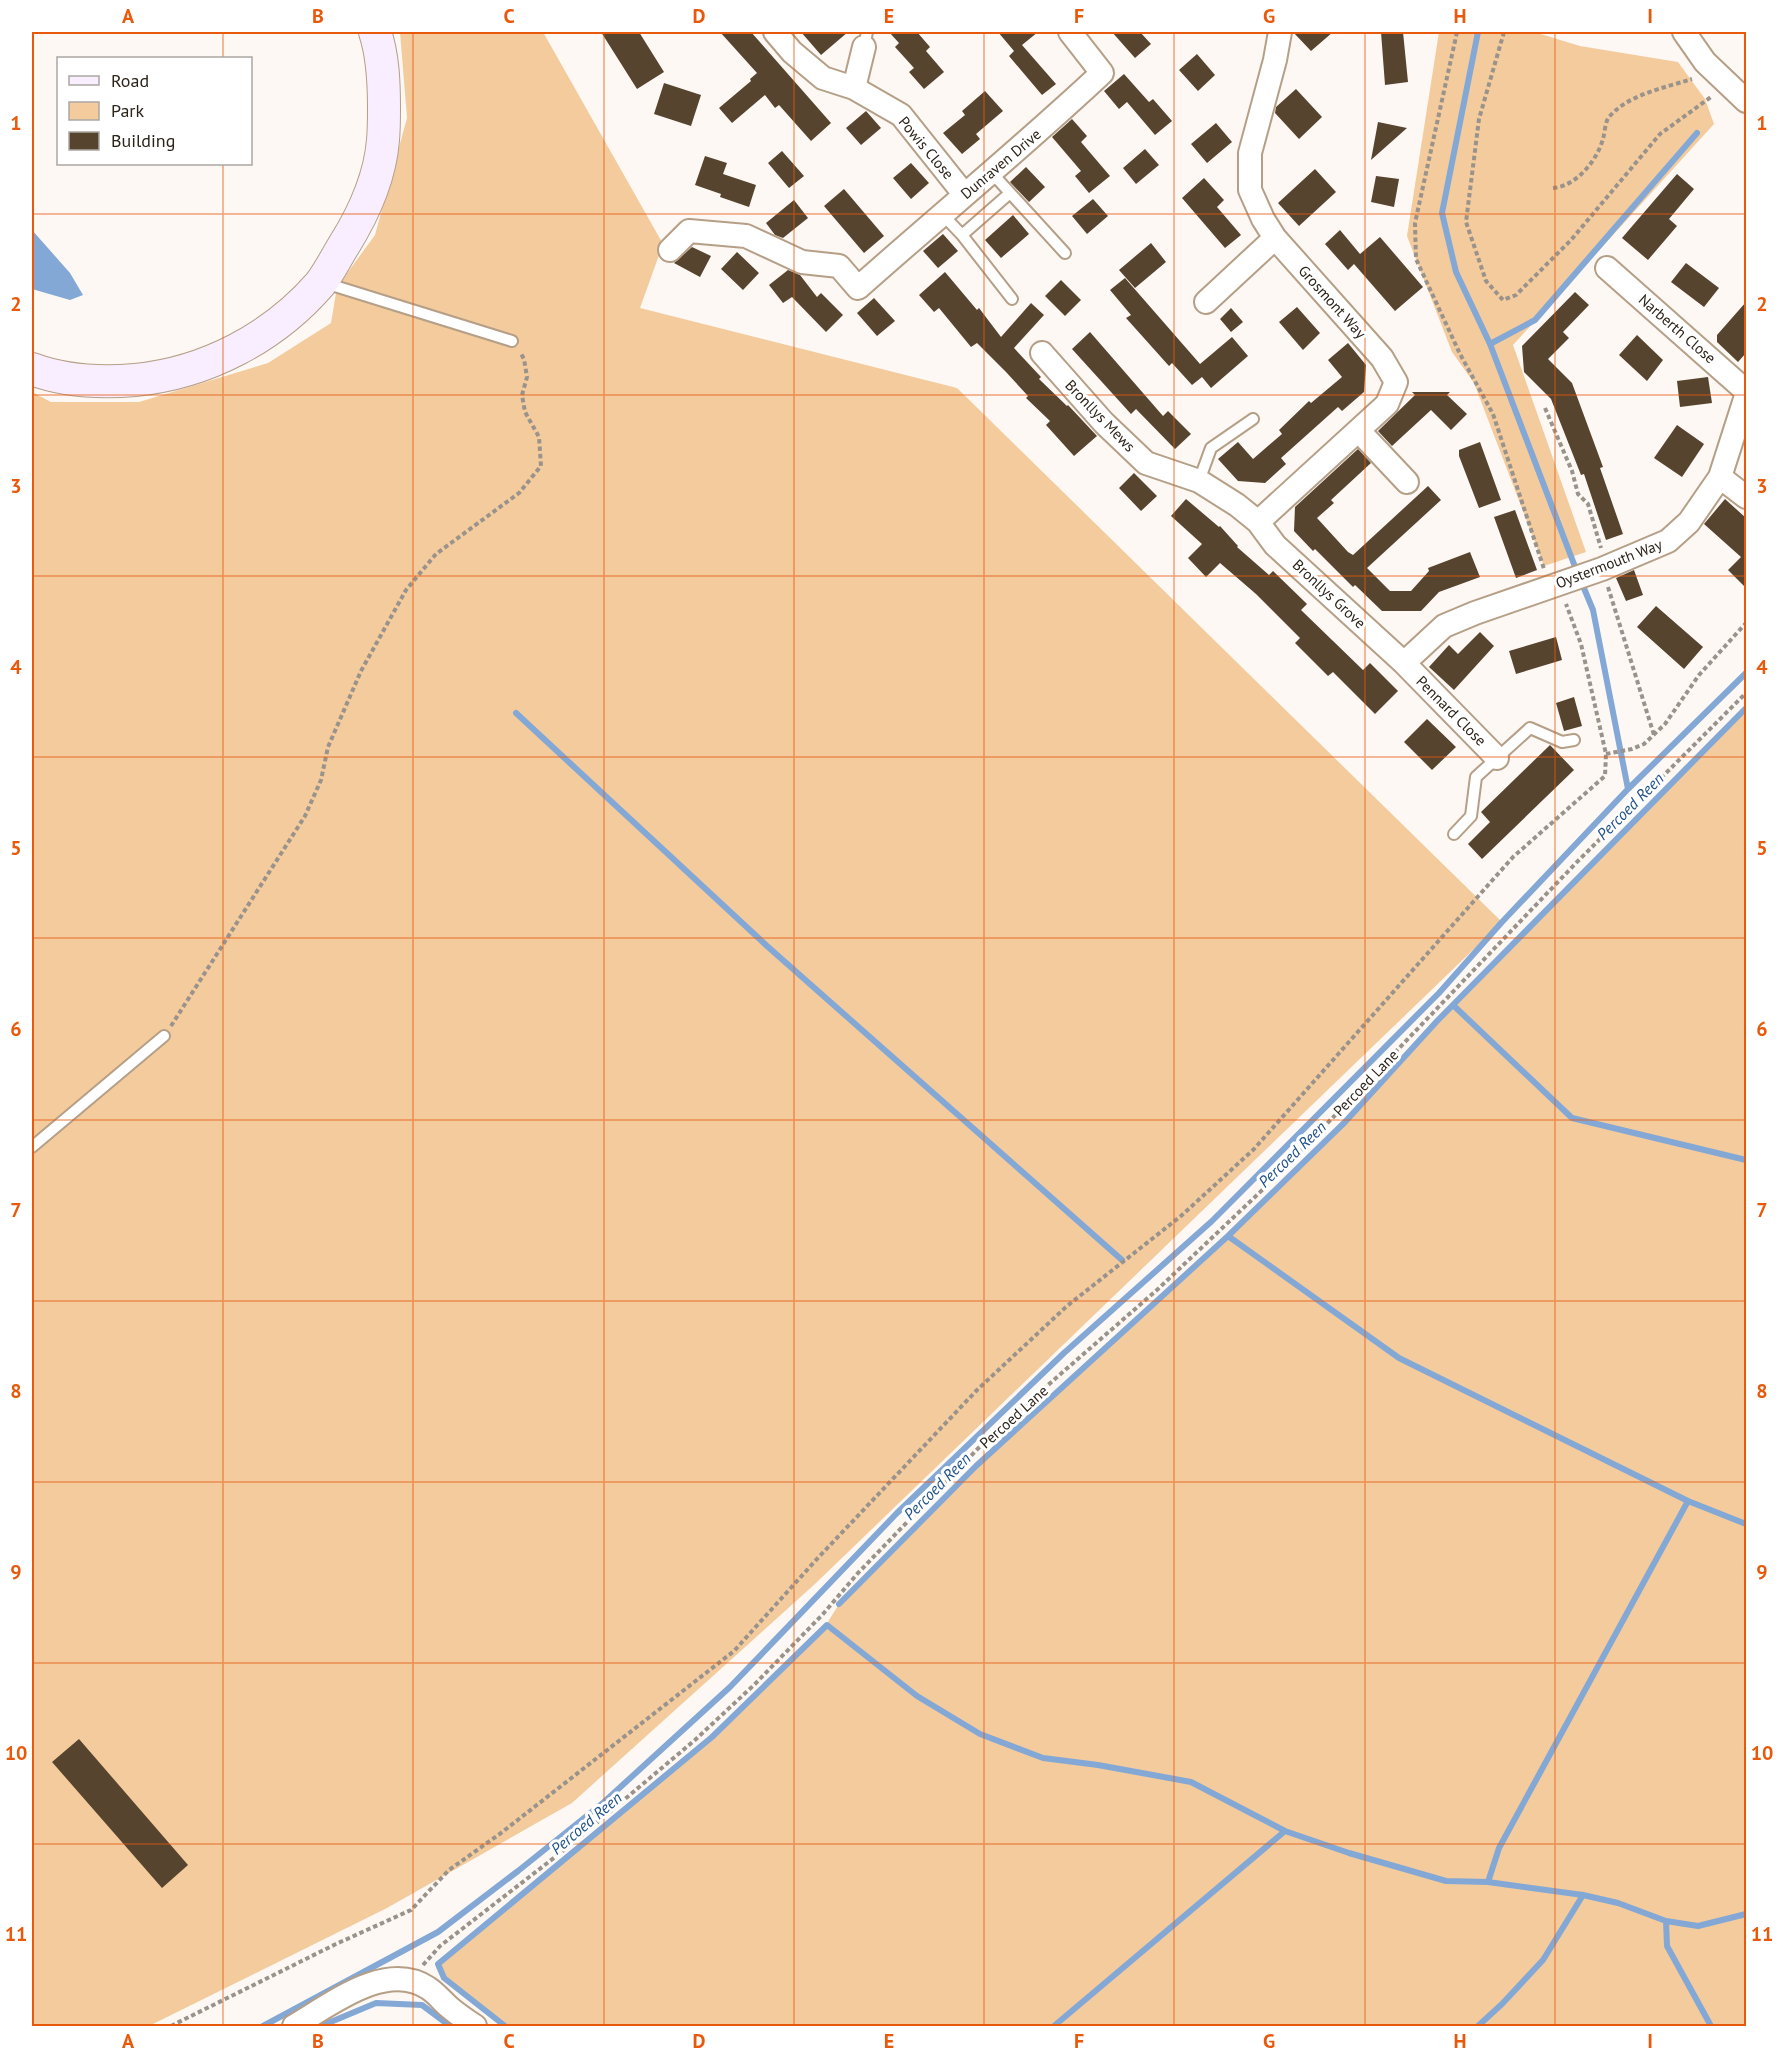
<svg xmlns="http://www.w3.org/2000/svg" width="1778" height="2058" font-family="'PT Sans',sans-serif">
<rect width="100%" height="100%" fill="#fdf8f3"/>
<path fill="#f4cb9d" d="M400,32H543L663,244L640,308L957,388L1502,922L816,1583L572,1803L387,1908L149,2026H32V392L51,402H139L268,363L331,323L337,287L375,235L407,118Z
M1439,32H1534L1580,46L1678,62L1705,99L1714,124L1513,345L1586,552L1544,566L1474,383L1452,352L1407,236Z
M1746,708V2026H505L444,1978L438,1964L712,1737L826,1625L839,1604L976,1466L1228,1236L1345,1122L1438,1020Z"/>
<path fill="#83a8d5" d="M32,230L70,273L83,295L70,300L32,289Z"/>
<g fill="none" stroke-linecap="round" stroke-linejoin="round">
<path stroke="#83a8d5" stroke-width="6" d="M1478,32L1442,213L1456,272L1490,344L1577,572
M1490,344L1535,320L1697,133
M1581,581L1593,610L1628,789
M516,713L767,946L1122,1260
M1453,1005L1572,1118L1746,1160
M1228,1236L1399,1358L1688,1501L1746,1524
M839,1604L976,1466L1228,1236L1345,1122L1438,1020L1746,708
M1488,1882L1499,1848L1688,1501
M1666,1921L1667,1946L1711,2026
M263,2026L438,1932L518,1871L604,1802L730,1687L897,1513L1064,1353L1212,1221L1439,993L1502,922L1628,789L1746,673
M321,2026L376,2003L422,2005L450,2026
M505,2026L444,1978L438,1964L712,1737L827,1625L917,1696L980,1734L1043,1758L1098,1765L1191,1782L1285,1831L1349,1853L1446,1881L1488,1882L1583,1895L1618,1903L1666,1921L1698,1926L1746,1914
M1054,2026L1285,1831
M1478,2026L1502,2004L1543,1960L1583,1895"/>
</g>
<path fill="#57442f" d="M601,32H639L664,72L637,89Z
M720,32H751L831,123L811,141L779,105L775,108L765,95L732,123L719,108L751,81L750,79L757,73Z
M801,32H848L821,55Z
M889,32H917L930,47L926,51L944,72L924,89L909,72L914,68L895,47L899,43Z
M998,32H1038L1022,45L1056,84L1042,95L1009,56L1014,51Z
M1112,32H1140L1151,44L1135,58Z
M1293,32H1333L1311,51Z
M1381,32H1403L1408,82L1385,85Z
M1197,54L1215,75L1198,91L1179,70Z
M1124,74L1149,102L1153,99L1172,121L1155,135L1127,102L1119,109L1104,91Z
M664,83L701,95L691,126L654,114Z
M1296,89L1322,117L1299,139L1275,113L1276,107Z
M985,91L1003,111L976,134L980,139L962,154L943,133L965,115L962,111Z
M866,111L881,128L861,145L846,128Z
M1072,119L1087,136L1081,142L1110,176L1089,193L1075,176L1081,171L1052,137Z
M1378,122L1407,128L1371,160Z
M1216,123L1232,142L1207,163L1191,144Z
M1145,149L1159,165L1136,184L1123,168Z
M782,151L804,176L789,188L768,163Z
M705,156L727,163L723,174L756,185L749,207L720,197L721,194L695,185Z
M911,163L929,183L911,199L893,178Z
M1026,167L1045,187L1029,202L1010,182Z
M1315,169L1336,192L1299,226L1278,203Z
M1677,174L1694,189L1669,219L1677,226L1648,260L1622,238Z
M1376,176L1399,179L1394,207L1371,202Z
M1204,178L1224,200L1217,207L1241,235L1225,248L1182,198Z
M844,189L884,236L864,253L824,206Z
M1093,199L1108,216L1087,234L1072,216Z
M794,200L808,218L783,238L775,235L766,223Z
M1013,215L1029,234L1001,258L985,240Z
M1340,230L1360,254L1380,237L1423,287L1395,311L1354,264L1348,270L1325,244Z
M943,234L958,251L938,268L923,251Z
M1151,243L1166,262L1135,288L1119,270Z
M692,247L711,256L700,277L674,263Z
M737,252L759,273L743,290L721,269Z
M1686,263L1719,288L1704,307L1671,282Z
M788,270L800,275L817,297L821,293L843,315L826,332L792,297L783,303L769,285Z
M945,272L977,310L979,308L1001,337L1031,303L1044,315L1014,348L1041,377L1039,379L1067,406L1068,405L1097,436L1074,456L1046,425L1050,421L1026,398L1028,396L1006,372L977,343L971,347L939,308L934,312L919,295Z
M1125,278L1200,364L1232,337L1248,356L1211,388L1202,377L1192,385L1172,363L1169,366L1126,318L1131,315L1110,290Z
M1061,280L1081,300L1065,316L1045,296Z
M1575,292L1589,305L1563,332L1569,338L1548,359L1572,383L1603,467L1600,468L1623,534L1606,540L1584,474L1581,475L1551,399L1524,372L1522,346Z
M874,298L895,321L877,336L857,313Z
M1746,302V353L1738,362L1717,342V335Z
M1297,307L1320,333L1303,350L1279,322Z
M1231,308L1243,322L1231,332L1220,319Z
M1090,332L1163,416L1168,411L1191,434L1175,449L1136,409L1131,414L1072,349Z
M1637,335L1663,360L1647,381L1619,355Z
M1348,343L1366,365L1364,392L1342,411L1338,407L1281,458L1286,464L1265,483L1238,481L1218,459L1238,442L1253,459L1282,434L1279,430L1309,401L1311,403L1342,377L1328,360Z
M1708,377L1712,403L1680,407L1677,381Z
M1412,392H1450L1447,395L1467,414L1451,430L1431,410L1392,446L1378,431L1415,395Z
M1677,425L1704,444L1682,477L1654,458Z
M1480,442L1501,500L1479,508L1459,456V450Z
M1358,449L1371,463L1331,500L1334,503L1317,518L1348,552L1353,555L1428,486L1441,500L1367,568L1390,591H1411L1429,571L1428,568L1470,552L1480,577L1439,592L1421,611H1382L1355,585L1353,587L1315,549L1313,551L1294,531L1295,507Z
M1134,473L1157,496L1141,511L1119,488Z
M1186,499L1219,527L1220,526L1238,546L1237,547L1269,575L1273,571L1307,604L1301,610L1363,670L1370,663L1398,691L1375,714L1333,672L1328,676L1295,643L1300,638L1256,594L1220,563L1206,577L1188,558L1202,544L1171,516Z
M1725,499L1746,518V588L1728,570L1741,557L1704,524Z
M1515,510L1537,570L1516,578L1494,517Z
M1634,570L1643,595L1626,601L1616,578Z
M1656,606L1703,647L1684,669L1637,627Z
M1480,632L1494,646L1454,690L1429,667L1449,645L1458,654Z
M1556,637L1562,660L1516,674L1509,651Z
M1574,697L1582,726L1564,731L1556,703Z
M1427,719L1456,747L1432,770L1404,742Z
M1550,745L1574,770L1482,859L1468,844L1490,822L1481,812Z
M79,1739L188,1865L162,1888L52,1762Z"/>
<g fill="none" stroke-linecap="round" stroke-linejoin="round">
<g stroke="#b59f87" stroke-width="14">
<path id="lane" d="M864,47L867,32
M991,172L1065,253
M942,214L962,235L1012,299
M962,235L1010,193
M325,283L512,341
M1199,481L1211,448L1253,419
M1454,834L1471,816L1476,777L1530,728L1562,742L1574,740
M32,1147L164,1036"/>
</g>
<g stroke="#b59f87" stroke-width="26">
<path id="street" d="M775,32L792,52L823,78L854,88
M1684,32L1705,62L1746,101
M864,47L854,88L901,115L964,194
M670,250L689,231L746,236L802,262L839,266L858,288C939,216 1023,147 1102,73L1070,32
M1607,268L1746,391
M1206,302L1275,238
M1042,353L1104,423L1146,463L1199,481L1237,505L1258,522L1275,545L1404,663L1497,758
M1359,431L1407,482
M1720,477L1746,497
M1258,522L1387,404L1396,382L1382,358L1275,238L1263,219L1250,190V153L1275,60L1280,32
M1404,663L1444,626L1475,613L1602,569L1668,541L1689,522L1720,477L1746,396
M294,2026C330,2005 386,1960 428,1988C436,1993 442,2001 449,2007C457,2014 466,2020 475,2026"/>
</g>
<g stroke="#b59f87" stroke-width="34">
<path id="secondary" d="M32,369C64,381 100,383 135,380C206,373 273,338 320,284C329,272 336,258 344,245C364,213 380,178 383,140C384,129 384,118 384,108C384,82 383,56 375,32"/>
</g>
<path stroke="#99938c" stroke-width="4" stroke-dasharray="4.5 3" stroke-linecap="butt" d="M1457,32L1415,223L1416,259L1460,354L1493,414L1544,569
M1504,32L1479,119L1466,222L1486,281L1503,300L1516,295L1571,240L1660,134L1711,97
M1553,188C1577,186 1597,160 1603,139C1605,132 1605,122 1609,117C1629,94 1664,88 1692,79
M1545,408L1572,471L1578,494L1588,504L1601,548
M1608,587L1654,735
M1606,754L1632,749L1644,744L1665,724L1699,675L1746,623
M171,1026L305,816L321,780L328,747L361,671L406,590L436,554L519,493L541,466L539,437L525,412L522,395L527,377L524,359L520,352
M423,1965L440,1946L568,1847L695,1740L755,1684L823,1614L858,1573L993,1433L1158,1289L1276,1177L1576,863L1746,693
M171,2026L336,1944L411,1910L449,1870L501,1833L734,1651L816,1560L977,1390L1067,1306L1181,1216L1254,1149L1513,857L1605,776L1606,754L1581,644L1566,604"/>
<use href="#lane" stroke="#fff" stroke-width="10"/>
<use href="#street" stroke="#fff" stroke-width="22"/>
<use href="#secondary" stroke="#f8eeff" stroke-width="32"/>
</g>
<path fill="none" stroke="#e8590c" stroke-width="1.5" stroke-opacity="0.55" d="M223,32V58M413,32V2026M604,32V2026M794,32V2026M984,32V2026M1174,32V2026M1365,32V2026M1555,32V2026M223,164V2026M32,214H1746M32,395H1746M32,576H1746M32,757H1746M32,938H1746M32,1120H1746M32,1301H1746M32,1482H1746M32,1663H1746M32,1844H1746"/>
<g text-anchor="middle" stroke-width="6" stroke-linejoin="round" paint-order="stroke">
<g font-size="15" fill="#2b2319" stroke="#fff">
<text transform="translate(926 148) rotate(50)" y="5">Powis Close</text>
<text transform="translate(1001 164) rotate(-40)" y="5">Dunraven Drive</text>
<text transform="translate(1332 302) rotate(48)" y="5">Grosmont Way</text>
<text transform="translate(1677 329) rotate(41)" y="5">Narberth Close</text>
<text transform="translate(1100 416) rotate(46)" y="5">Bronllys Mews</text>
<text transform="translate(1609 564) rotate(-21)" y="5">Oystermouth Way</text>
<text transform="translate(1329 594) rotate(43)" y="5">Bronllys Grove</text>
<text transform="translate(1451 711) rotate(45)" y="5">Pennard Close</text>
<text transform="translate(1366 1083) rotate(-46)" y="5">Percoed Lane</text>
<text transform="translate(1014 1417) rotate(-42)" y="5">Percoed Lane</text>
</g>
<g font-size="16" font-style="italic" fill="#1e5088" stroke="#fff">
<text transform="translate(1630 806) rotate(-45)" y="6">Percoed Reen</text>
<text transform="translate(1292 1154) rotate(-44)" y="6">Percoed Reen</text>
<text transform="translate(937 1486) rotate(-45)" y="6">Percoed Reen</text>
<text transform="translate(586 1823) rotate(-40)" y="6">Percoed Reen</text>
</g>
</g>
<rect width="1778" height="2058" fill="none" stroke="#ffffff" stroke-width="66"/>
<rect x="57" y="57" width="195" height="108" fill="#ffffff" stroke="#aaa7a3" stroke-width="1.5"/>
<rect x="69" y="76" width="30" height="9" fill="#f8eeff" stroke="#aaa7a3" stroke-width="1.5"/>
<text x="111" y="87" font-size="18" fill="#2b2319">Road</text>
<rect x="69" y="102" width="30" height="18" fill="#f4cb9d" stroke="#aaa7a3" stroke-width="1.5"/>
<text x="111" y="117" font-size="18" fill="#2b2319">Park</text>
<rect x="69" y="132" width="30" height="18" fill="#57442f" stroke="#aaa7a3" stroke-width="1.5"/>
<text x="111" y="147" font-size="18" fill="#2b2319">Building</text>
<rect x="33" y="33" width="1712" height="1992" fill="none" stroke="#e8590c" stroke-width="2"/>
<g font-size="20" text-anchor="middle" font-weight="bold" fill="#e8590c">
<text x="128" y="23">A</text>
<text x="318" y="23">B</text>
<text x="509" y="23">C</text>
<text x="699" y="23">D</text>
<text x="889" y="23">E</text>
<text x="1079" y="23">F</text>
<text x="1269" y="23">G</text>
<text x="1460" y="23">H</text>
<text x="1650" y="23">I</text>
<text x="16" y="130">1</text>
<text x="1762" y="130">1</text>
<text x="16" y="311">2</text>
<text x="1762" y="311">2</text>
<text x="16" y="493">3</text>
<text x="1762" y="493">3</text>
<text x="16" y="674">4</text>
<text x="1762" y="674">4</text>
<text x="16" y="855">5</text>
<text x="1762" y="855">5</text>
<text x="16" y="1036">6</text>
<text x="1762" y="1036">6</text>
<text x="16" y="1217">7</text>
<text x="1762" y="1217">7</text>
<text x="16" y="1398">8</text>
<text x="1762" y="1398">8</text>
<text x="16" y="1579">9</text>
<text x="1762" y="1579">9</text>
<text x="16" y="1760">10</text>
<text x="1762" y="1760">10</text>
<text x="16" y="1941">11</text>
<text x="1762" y="1941">11</text>
<text x="128" y="2048">A</text>
<text x="318" y="2048">B</text>
<text x="509" y="2048">C</text>
<text x="699" y="2048">D</text>
<text x="889" y="2048">E</text>
<text x="1079" y="2048">F</text>
<text x="1269" y="2048">G</text>
<text x="1460" y="2048">H</text>
<text x="1650" y="2048">I</text>
</g>
</svg>
